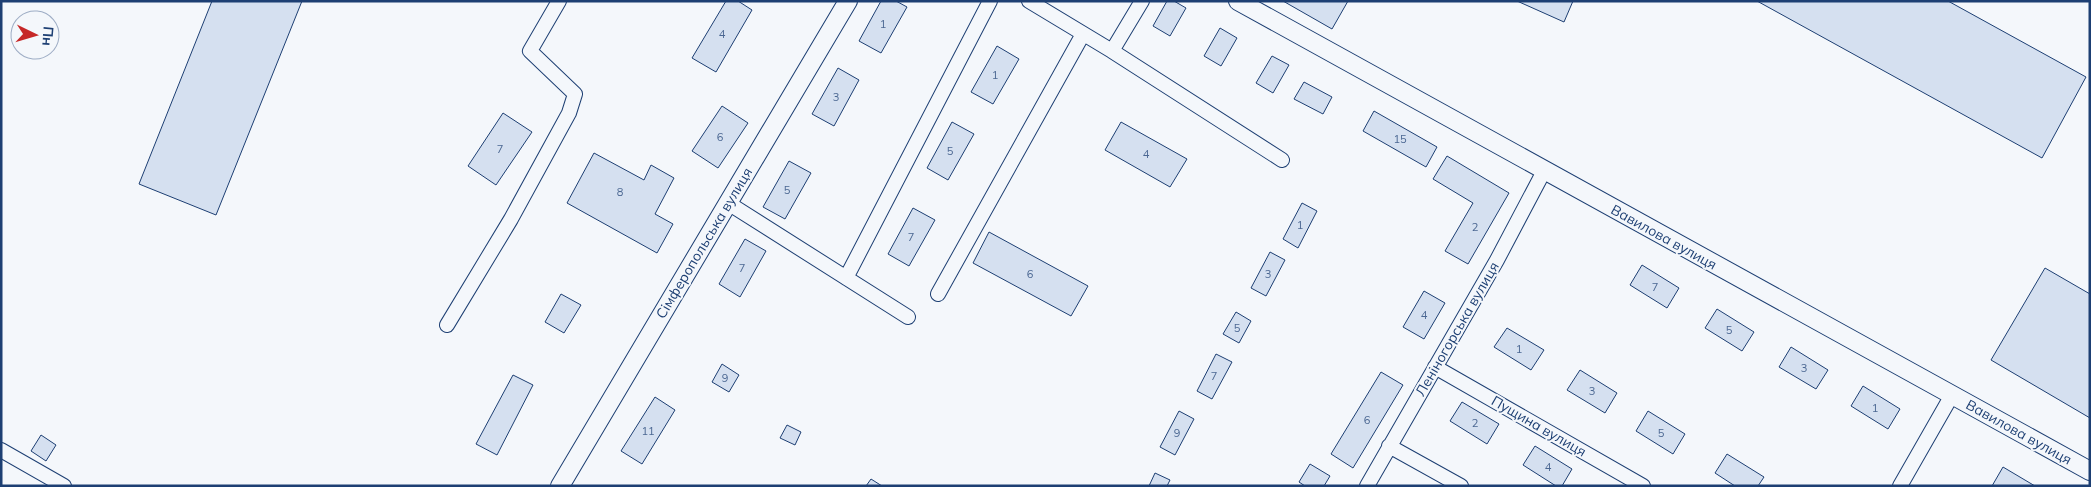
<svg xmlns="http://www.w3.org/2000/svg" width="2091" height="487" font-family="Mulish,sans-serif">
<rect width="100%" height="100%" fill="#f4f7fb"/>
<path fill="#d5e0f0" stroke="#1d3f73" d="M212,1H302L216,215L139,184Z
M726,1H738L752,10L716,72L692,58Z
M881,1H896L907,7L881,53L859,41Z
M1167,1H1174L1186,8L1170,36L1153,26Z
M1283,1H1348L1332,29Z
M1517,1H1573L1564,22Z
M1757,1H1948L2086,77L2042,158Z
M1220,28L1237,38L1221,66L1204,56Z
M997,46L1019,59L993,104L971,92Z
M1272,56L1289,65L1273,93L1256,83Z
M838,68L859,80L834,126L812,114Z
M1304,82L1332,97L1323,114L1294,99Z
M722,106L748,123L718,168L692,151Z
M1374,111L1437,147L1426,167L1363,131Z
M503,113L532,132L496,185L468,166Z
M952,122L974,134L948,180L927,168Z
M1121,122L1187,159L1170,187L1105,150Z
M594,153L644,180L651,165L674,178L655,214L673,224L657,253L567,203Z
M1447,156L1509,193L1468,264L1445,251L1473,203L1433,179Z
M789,161L811,173L785,219L763,207Z
M1302,203L1317,211L1298,248L1283,239Z
M913,208L935,220L909,266L888,254Z
M989,232L1088,286L1071,316L973,263Z
M745,239L766,251L740,297L719,284Z
M1270,252L1285,260L1266,296L1251,288Z
M1642,265L1679,288L1667,308L1630,285Z
M2045,268L2090,294V418L1991,360Z
M1424,291L1445,303L1424,339L1403,327Z
M561,294L581,305L564,333L545,322Z
M1717,309L1754,332L1742,351L1705,328Z
M1236,312L1251,321L1239,343L1223,334Z
M1507,328L1544,350L1531,370L1494,347Z
M1791,347L1828,370L1816,389L1779,367Z
M1216,354L1232,362L1212,399L1197,391Z
M722,364L739,375L729,392L712,382Z
M1580,370L1617,393L1605,413L1567,390Z
M1381,372L1403,385L1353,468L1331,454Z
M513,375L533,385L497,455L476,444Z
M1863,386L1900,409L1888,429L1851,406Z
M655,397L675,410L642,464L621,451Z
M1462,402L1499,424L1487,444L1450,421Z
M1179,411L1194,419L1175,455L1160,447Z
M1648,411L1685,434L1673,454L1636,431Z
M787,425L801,432L795,445L780,438Z
M41,435L56,445L46,461L31,451Z
M1535,446L1572,469L1562,486H1556L1523,465Z
M1727,454L1764,477L1758,486H1735L1715,473Z
M1310,464L1330,476L1324,486H1305L1299,482Z
M2003,467L2035,486H1992Z
M1155,473L1170,480L1167,486H1149Z
M871,479L882,486H866Z"/>
<g fill="none" stroke-linecap="round" stroke-linejoin="round">
<g stroke="#1d3f73" stroke-width="16">
<path id="minor" d="M1029,1L1112,51L1142,1
M1112,51L1282,160
M728,203L908,317
M846,278L990,1
M938,294L1083,34
M447,325L511,219L569,113L575,94L530,51L559,1
M1435,367L1643,486
M1389,446L1461,486
M1,450L64,486
M1367,486L1497,260L1544,171
M1900,486L1952,395"/>
</g>
<g stroke="#1d3f73" stroke-width="20">
<path id="tertiary" d="M1238,1L2090,471
M560,486L848,1"/>
</g>
<use href="#minor" stroke="#f4f7fb" stroke-width="14"/>
<use href="#tertiary" stroke="#f4f7fb" stroke-width="18"/>
</g>
<g text-anchor="middle" stroke-width="4" stroke-linejoin="round" paint-order="stroke">
<g font-size="11" fill="#4b6792">
<text x="883" y="28">1</text>
<text x="722" y="38">4</text>
<text x="995" y="79">1</text>
<text x="836" y="101">3</text>
<text x="720" y="141">6</text>
<text x="1400" y="143">15</text>
<text x="500" y="153">7</text>
<text x="950" y="155">5</text>
<text x="1146" y="158">4</text>
<text x="787" y="194">5</text>
<text x="620" y="196">8</text>
<text x="1300" y="229">1</text>
<text x="1475" y="231">2</text>
<text x="911" y="241">7</text>
<text x="742" y="272">7</text>
<text x="1030" y="278">6</text>
<text x="1268" y="278">3</text>
<text x="1655" y="291">7</text>
<text x="1424" y="319">4</text>
<text x="1237" y="332">5</text>
<text x="1729" y="334">5</text>
<text x="1519" y="353">1</text>
<text x="1804" y="372">3</text>
<text x="1214" y="380">7</text>
<text x="725" y="382">9</text>
<text x="1592" y="395">3</text>
<text x="1875" y="412">1</text>
<text x="1367" y="424">6</text>
<text x="1475" y="427">2</text>
<text x="648" y="435">11</text>
<text x="1177" y="437">9</text>
<text x="1661" y="437">5</text>
<text x="1548" y="471">4</text>
</g>
<g font-size="14" fill="#1d3f73" stroke="#f4f7fb">
<text transform="translate(1664 237) rotate(29)" y="5">Вавилова вулиця</text>
<text transform="translate(704 243) rotate(-59)" y="5">Сімферопольська вулиця</text>
<text transform="translate(1457 329) rotate(-60)" y="5">Леніногорська вулиця</text>
<text transform="translate(1539 426) rotate(30)" y="5">Пущина вулиця</text>
<text transform="translate(2019 432) rotate(29)" y="5">Вавилова вулиця</text>
</g>
</g>
<rect width="2091" height="487" fill="none" stroke="#1d3f73" stroke-width="5"/>
<g transform="translate(35 35) rotate(95)"><circle r="24" fill="#f4f7fb" stroke="#9eadc5"/>
<path d="M0-4L9 19L0 12L-9 19Z" fill="#c62828"/>
<text y="-8" font-size="14" font-weight="bold" text-anchor="middle" fill="#1d3f73">Пн</text>
</g>
</svg>
